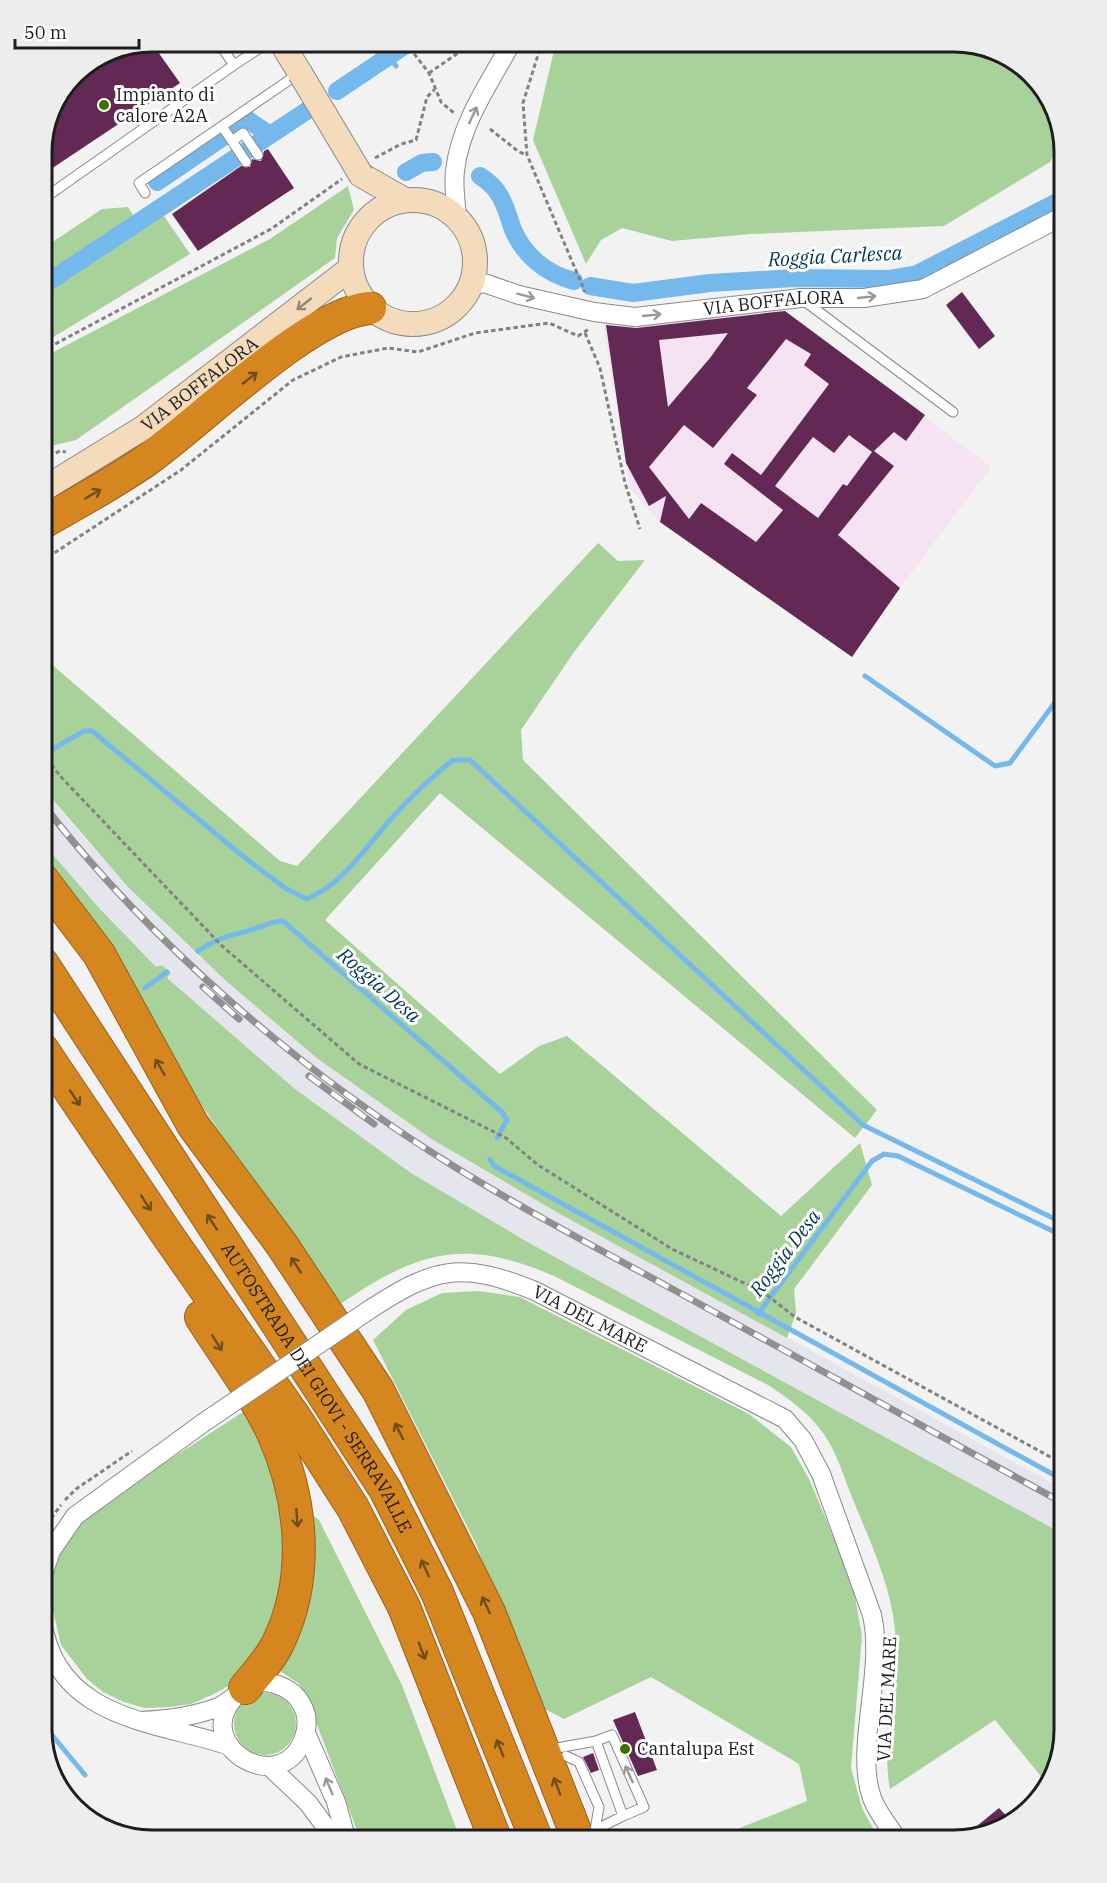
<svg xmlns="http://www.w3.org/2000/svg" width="1107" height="1883" font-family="'IBM Plex Serif',serif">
<rect width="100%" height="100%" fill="#f2f2f3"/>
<path fill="#e5e5ee" d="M42,787L83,837L173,931L226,981L318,1059L433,1140L501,1180L1065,1490V1535L531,1244L411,1173L352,1132L295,1089L200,1010L166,978L170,973L163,965L156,968L100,909L42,842Z"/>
<path fill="#f5e2f2" d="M775,305L991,467L879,616L678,534L660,523L630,488L603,323Z"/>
<path fill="#a9d29a" d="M556,42H962L1016,61L1054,104L1062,138L1050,162L944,226L751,234L672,241L622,228L601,240L586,264L533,140Z
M348,186L354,210L337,238L335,258L76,440L42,448V358L270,239Z
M128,207L135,218L42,279V249L102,209Z
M164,216L190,254L42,344V296Z
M598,543L618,561L645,560L574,652L521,730L523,760L877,1110L855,1138L440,793L325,920L500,1074L539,1046L567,1036L781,1216L860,1143L872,1185L794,1289L796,1313L787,1338L560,1214L433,1140L318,1059L226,981L128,887L42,787V656L280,861L297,866Z
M42,842L100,909L156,967L162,965L171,973L167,978L295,1089L411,1173L531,1244L1065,1535V1731L1048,1785L995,1720L890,1789C880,1736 900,1683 895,1630C891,1584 868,1537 851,1495C843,1474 836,1451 823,1433C808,1412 789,1399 768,1385L554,1276C462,1236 416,1252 336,1307L189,1086L88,919L42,862Z
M479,1291L520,1297L749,1414L791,1447L809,1479L852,1580L862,1636L851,1768L862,1808L877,1836L864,1841H708L807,1801L799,1764L651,1677L564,1719L545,1709L528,1686L503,1623L477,1546L373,1340L406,1310L442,1293Z
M249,1408L269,1452L291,1545L269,1645L232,1684L212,1695L191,1704L169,1707L145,1708L124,1702L103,1692L87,1679L61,1645L51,1602L52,1574L63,1547L81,1523L146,1475Z
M314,1516L319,1520L402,1685L461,1841H361L305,1693L298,1683L277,1669Z
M234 1724a31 31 0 1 1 62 0a31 31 0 1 1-62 0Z"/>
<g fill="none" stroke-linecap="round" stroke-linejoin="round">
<path stroke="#75b9ec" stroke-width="5" d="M379,43L396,66
M865,676L995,766L1010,763L1065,689
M42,755L84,731H92L244,857L285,888L307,899C343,884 365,848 390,820C409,799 430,778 453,760H470L863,1125L1065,1224
M198,951C217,938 229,936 251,930C263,927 270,921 283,921L503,1113L507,1120L497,1138
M145,988L167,972
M490,1159L494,1166L1065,1481
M758,1314L872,1161L884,1154L898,1156L1065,1237
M42,1723L85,1775"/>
<path stroke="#75b9ec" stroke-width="18" d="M337,91L410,42
M406,172L422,163L433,162
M480,176C501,189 505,205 512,227C522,254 546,274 574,281
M157,182L248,120L270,135
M42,286L311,108
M590,286L633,293L710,283L795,278L889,279L917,274L1065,198"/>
</g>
<path fill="#632853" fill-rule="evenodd" d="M151,42L180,83L42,175V146L75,74L111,50Z
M268,149L294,188L198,251L172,214L241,166L250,167L252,159L261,161L264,151Z
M962,292L995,336L979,349L946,305Z
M785,311L925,415L906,441L894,432L874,451L894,466L838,535L900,588L852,657L660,522L666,496L649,506L626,463L606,325L636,328ZM728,333L710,358L668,407L659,340ZM786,339L811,354L804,365L829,384L761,475L732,453L724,464L783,510L756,542L701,503L689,519L649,467L684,425L713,448L757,395L747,388ZM849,435L872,452L847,486L843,484L818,518L775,486L813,437L834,453Z
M635,1712L657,1770L638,1776L613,1720Z
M593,1753L599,1770L591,1773L583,1757Z
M999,1808L1012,1822L1003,1830L983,1834L977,1826Z"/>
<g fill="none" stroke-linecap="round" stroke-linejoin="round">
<g stroke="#8a8a8b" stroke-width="11">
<path id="lane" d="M218,42L234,65L269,42
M222,126L246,162
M232,141L243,133L258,155
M145,193L139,183L298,74
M46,197L234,65
M803,300L953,412
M596,1741L612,1735L644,1807L623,1816
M557,1748L596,1741L623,1816L595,1830
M566,1756L579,1762L599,1807L595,1830"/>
</g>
<g stroke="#8a8a8b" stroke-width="20">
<g id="street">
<path d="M457,218C456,202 453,186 455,171C460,124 490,82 512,42"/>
<path id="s1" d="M470,286L484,283L519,295L594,312L635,317L801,298H864L923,289L1065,215"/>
<path id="s2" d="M366,1312C433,1268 459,1260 535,1291L785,1419L803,1440L821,1474L872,1615C885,1672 854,1748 872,1798C878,1814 890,1828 899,1841"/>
<path d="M42,1577L51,1551L75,1516L203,1423"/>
<path d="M42,1620C56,1720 155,1721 230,1746"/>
<path d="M140,1721C166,1720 191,1717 216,1708C228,1704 236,1694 246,1687C265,1676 292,1686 302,1705C308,1716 308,1728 303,1740C280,1798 193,1747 233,1699"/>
<path d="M306,1733L336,1802L347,1841"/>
<path d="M269,1766L308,1803L336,1841"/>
</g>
</g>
<g stroke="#8a8a8b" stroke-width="26">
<g id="secondary">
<path d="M281,42L300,73"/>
<path d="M361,175L405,200"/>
<circle cx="413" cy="262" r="62"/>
<path id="s3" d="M42,490L143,428L351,268"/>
</g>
</g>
<g stroke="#95611e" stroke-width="34">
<g id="highway">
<path d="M42,523C78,502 114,483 148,459C200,422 311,312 370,308"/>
<path d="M42,879L99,954L193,1125L282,1245L378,1390L489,1612L579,1841"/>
<path id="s4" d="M42,963L385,1489L437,1592L537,1841"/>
<path d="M42,1049L166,1233L294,1416L353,1508L404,1607L496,1841"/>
<path d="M201,1317C223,1352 256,1396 273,1433C302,1498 310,1575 279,1641C271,1659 257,1673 245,1688"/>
</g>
</g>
<path stroke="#828283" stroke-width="3" stroke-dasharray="4.5 3" stroke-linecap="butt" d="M405,42L429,73L441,102L454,113
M542,42L523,103L527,155L585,292
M429,73L474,42
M490,129L519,152L527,155
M375,158L401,144L416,140L427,97L435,89
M585,333L600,368L625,483L640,529
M42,351L271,229L342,179
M42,459L60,451L66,452
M42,561L181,470L293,380L341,357L388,348L418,352L475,333L549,323L578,336L589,329
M42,753L62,778L222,946L359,1064L506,1138L538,1165L672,1249L763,1292L795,1317L1065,1465
M65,1500L76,1489L132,1451
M42,1530L61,1505"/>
<use href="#lane" stroke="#fff" stroke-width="9"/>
<use href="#street" stroke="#fff" stroke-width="18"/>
<use href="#secondary" stroke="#f3dbbc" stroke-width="24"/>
<use href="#highway" stroke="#d6861f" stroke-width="32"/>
<g stroke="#909091" stroke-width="7">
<path id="rail" d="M42,803C151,944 299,1070 450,1164C529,1213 614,1257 696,1302C819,1369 942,1437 1065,1504
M203,987L239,1019
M309,1076L374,1124"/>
</g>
<use href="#rail" stroke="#fff" stroke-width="4.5" stroke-dasharray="14" stroke-linecap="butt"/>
<g stroke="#8a8a8b" stroke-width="20" stroke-linecap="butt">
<path id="street-bridge" d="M203,1423L366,1312"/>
</g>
<g stroke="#8a8a8b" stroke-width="26" stroke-linecap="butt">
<path id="secondary-bridge" d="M300,73L361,175"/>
</g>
<use href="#street-bridge" stroke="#fff" stroke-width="18"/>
<use href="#secondary-bridge" stroke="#f3dbbc" stroke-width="24"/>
</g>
<defs><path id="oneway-shaft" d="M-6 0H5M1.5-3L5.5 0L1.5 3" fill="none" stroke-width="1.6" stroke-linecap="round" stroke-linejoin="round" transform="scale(1.5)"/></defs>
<g stroke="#999">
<use href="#oneway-shaft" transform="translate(473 115) rotate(-65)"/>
<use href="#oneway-shaft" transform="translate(526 296) rotate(15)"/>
<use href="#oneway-shaft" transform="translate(867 297) rotate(-6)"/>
<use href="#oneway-shaft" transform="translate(652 315) rotate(-6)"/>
<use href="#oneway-shaft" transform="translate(629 1774) rotate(-114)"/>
<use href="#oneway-shaft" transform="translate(329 1786) rotate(-113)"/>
</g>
<use stroke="#938674" href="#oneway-shaft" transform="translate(304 304) rotate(142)"/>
<g stroke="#704c1e">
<use href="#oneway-shaft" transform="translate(250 378) rotate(-38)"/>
<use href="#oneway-shaft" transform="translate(93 494) rotate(-30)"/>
<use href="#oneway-shaft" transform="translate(160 1067) rotate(-120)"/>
<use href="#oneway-shaft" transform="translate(75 1098) rotate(56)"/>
<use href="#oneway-shaft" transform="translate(146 1203) rotate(57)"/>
<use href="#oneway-shaft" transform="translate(212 1222) rotate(-123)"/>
<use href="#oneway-shaft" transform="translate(296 1265) rotate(-123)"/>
<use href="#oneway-shaft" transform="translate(217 1343) rotate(58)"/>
<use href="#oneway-shaft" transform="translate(399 1431) rotate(-117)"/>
<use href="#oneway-shaft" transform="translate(297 1518) rotate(86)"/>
<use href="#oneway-shaft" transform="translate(425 1568) rotate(-115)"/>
<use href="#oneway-shaft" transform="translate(486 1605) rotate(-115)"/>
<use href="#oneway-shaft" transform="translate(422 1651) rotate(69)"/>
<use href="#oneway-shaft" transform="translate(500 1748) rotate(-112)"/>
<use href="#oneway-shaft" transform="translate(557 1786) rotate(-111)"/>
</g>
<g fill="#3b7300" stroke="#fff" stroke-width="2">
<circle cx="104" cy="105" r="6"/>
<circle cx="625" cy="1749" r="6"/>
</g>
<g text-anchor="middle" stroke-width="6" stroke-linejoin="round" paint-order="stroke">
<g font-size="18" fill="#1d1d1d" stroke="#fff" text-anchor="start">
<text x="116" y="101">Impianto di<tspan x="116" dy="21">calore A2A</tspan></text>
<text x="637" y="1755">Cantalupa Est</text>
</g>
<g font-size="18" fill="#1d1d1d" stroke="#fff">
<text dy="6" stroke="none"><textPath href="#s1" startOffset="309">VIA BOFFALORA</textPath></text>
<text dy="6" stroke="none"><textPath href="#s3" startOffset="190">VIA BOFFALORA</textPath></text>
<text dy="6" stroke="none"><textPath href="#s2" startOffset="243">VIA DEL MARE</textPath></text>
<text dy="6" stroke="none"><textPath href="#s4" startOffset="506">AUTOSTRADA DEI GIOVI - SERRAVALLE</textPath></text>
<text transform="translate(887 1699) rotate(-87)" y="6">VIA DEL MARE</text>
</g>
<g font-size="20" font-style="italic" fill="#003758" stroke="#fff">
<text transform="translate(835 256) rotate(-3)" y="7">Roggia Carlesca</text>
<text transform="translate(379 985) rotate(41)" y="7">Roggia Desa</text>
<text transform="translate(785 1253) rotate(-53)" y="7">Roggia Desa</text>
</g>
</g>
<path d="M0 0H1107V1883H0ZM152 52H954A100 100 0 0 1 1054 152V1730A100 100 0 0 1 954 1830H152A100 100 0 0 1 52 1730V152A100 100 0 0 1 152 52Z" fill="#ededed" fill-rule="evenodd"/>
<path fill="none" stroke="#1d1d1d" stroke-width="3" d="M152 52H954A100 100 0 0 1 1054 152V1730A100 100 0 0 1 954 1830H152A100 100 0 0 1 52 1730V152A100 100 0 0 1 152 52Z"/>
<path d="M15 39v9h124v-9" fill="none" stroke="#1d1d1d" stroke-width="3"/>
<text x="24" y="39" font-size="18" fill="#1d1d1d" stroke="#ffffff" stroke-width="4.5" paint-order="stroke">50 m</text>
</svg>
